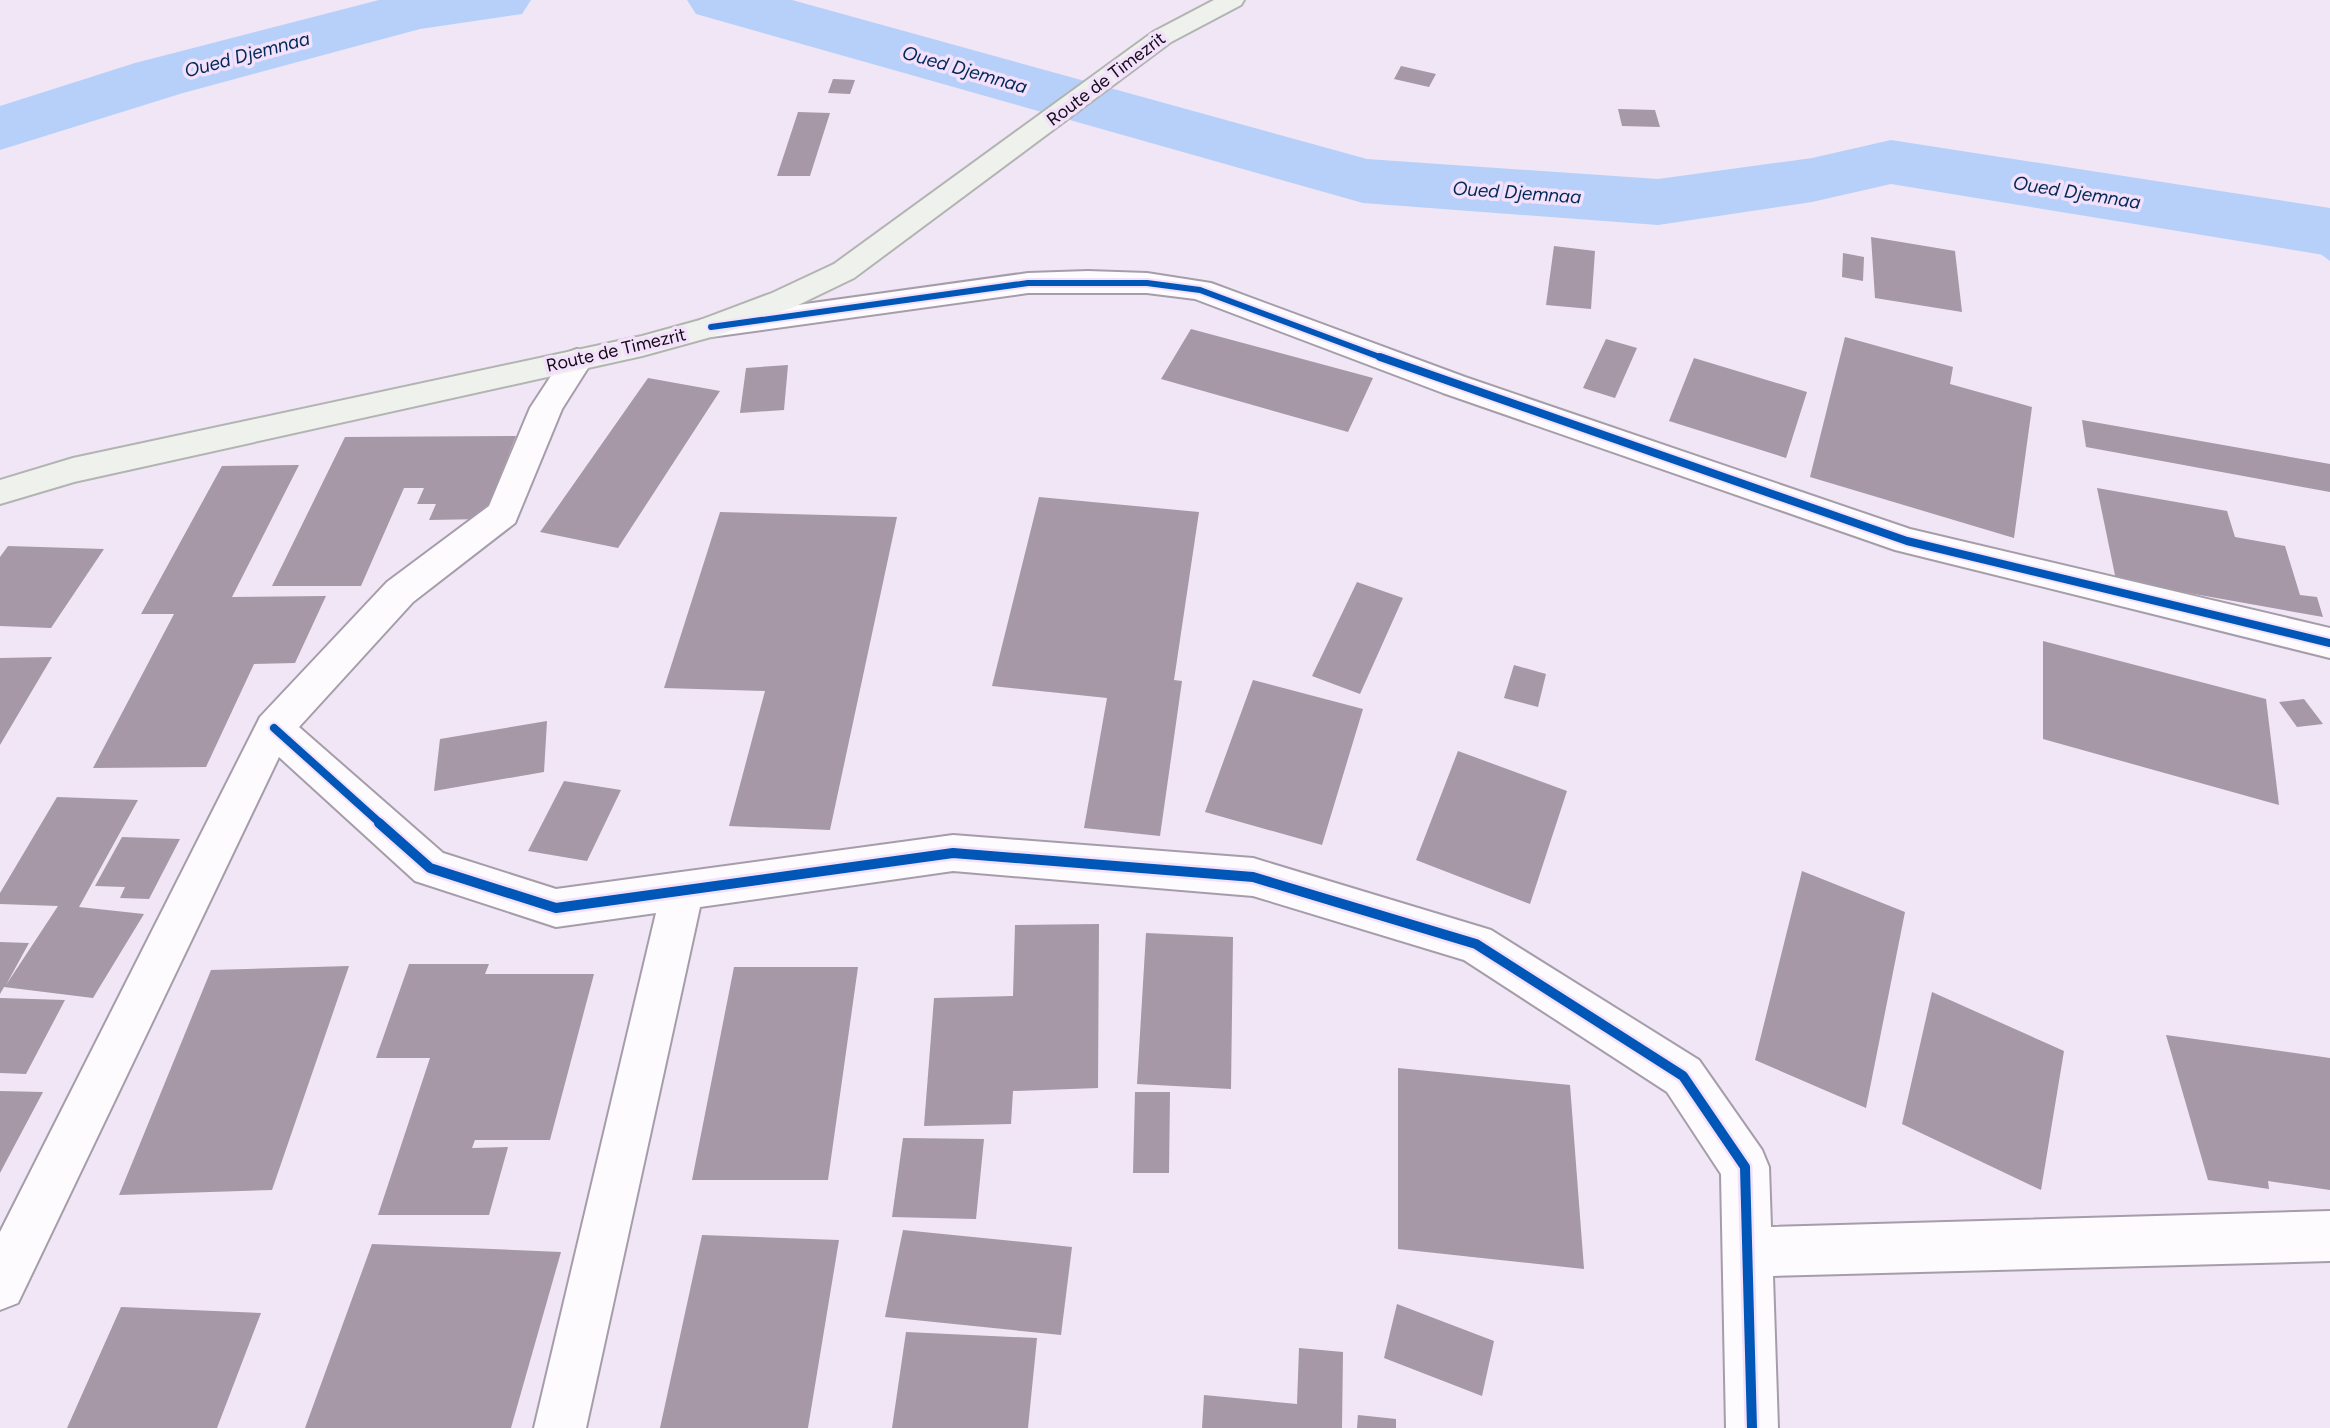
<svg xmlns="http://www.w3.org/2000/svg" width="2330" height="1428" font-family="Figtree,sans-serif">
<rect width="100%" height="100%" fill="#f0e6f5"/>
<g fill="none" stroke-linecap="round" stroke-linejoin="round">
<path fill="#b6d0fa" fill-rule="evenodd" d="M2292,222L2330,250V261L2287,229V223Z"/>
<path fill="#b6d0fa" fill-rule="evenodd" d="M379,0H531L522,14L420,29L183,93L0,150V106L135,63Z
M687,0H792L1367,159L1658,179L1812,158L1891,140L2330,208V256L1891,184L1812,202L1658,225L1363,203L696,14Z"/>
</g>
<path fill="#a698a6" d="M1401,66L1436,74L1429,87L1394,79Z
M833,79L855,80L850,94L828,93Z
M1618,109L1655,110L1660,127L1622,126Z
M798,112L830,113L810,176H777Z
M1871,237L1955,251L1962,312L1875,298Z
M1554,246L1595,251L1591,309L1546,305Z
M1843,253L1864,257L1863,281L1842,277Z
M1191,329L1373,378L1348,432L1161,379Z
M1845,337L1953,367L1950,384L2032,407L2014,538L1810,477Z
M1606,339L1637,348L1615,398L1583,388Z
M1694,358L1807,392L1786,458L1669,421Z
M788,365L784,410L740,413L746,368Z
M648,378L720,391L618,548L540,532Z
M2082,420L2330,464V492L2086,447Z
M516,436L483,519L429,520L436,504H417L424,488H404L361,586H272L345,437Z
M299,465L232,597L326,596L295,663L254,664L206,767L93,768L174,614H141L222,466Z
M2097,488L2227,511L2235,537L2285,546L2300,595L2317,597L2323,617L2116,580Z
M1039,497L1199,512L1174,680L1182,681L1160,836L1084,828L1107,698L992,686Z
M720,512L897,517L830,830L729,826L765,691L664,688Z
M8,546L104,549L51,628L0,626V557Z
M1357,582L1403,598L1360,694L1312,676Z
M2043,641L2266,699L2279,805L2043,739Z
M52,657L0,745V658Z
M1514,665L1546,674L1538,707L1504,698Z
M1253,680L1363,709L1322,845L1205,812Z
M2304,699L2323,724L2297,727L2279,702Z
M547,721L544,772L434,791L440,739Z
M1458,751L1567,791L1530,904L1416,860Z
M564,781L621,790L587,861L528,851Z
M57,797L138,800L79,907L144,914L93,998L4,987L0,994V942L29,943L6,985L58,906L0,904V893Z
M122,837L180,839L149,899L120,898L125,887L95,886Z
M1802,871L1905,912L1866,1108L1755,1060Z
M1099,924L1098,1088L1013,1091L1011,1124L924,1126L934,998L1013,996L1015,925Z
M1146,933L1233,937L1231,1089L1137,1084Z
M409,964H489L485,974H594L550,1140H475L472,1148L508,1147L489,1215H378L430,1058H376Z
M349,966L272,1190L119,1195L211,970Z
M734,967H858L828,1180H692Z
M1932,992L2064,1051L2041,1190L1902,1124Z
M0,998L65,1000L26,1074L0,1073Z
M2166,1035L2330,1058V1190L2268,1181L2269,1189L2208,1180Z
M1398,1068L1570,1085L1584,1269L1398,1249Z
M0,1091L43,1092L0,1173Z
M1135,1092H1170L1169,1173H1133Z
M903,1138L984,1139L976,1219L892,1217Z
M903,1230L1072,1247L1061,1335L885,1317Z
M702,1235L839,1240L808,1428H660Z
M372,1244L561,1252L511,1428H305Z
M1397,1304L1494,1341L1482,1396L1384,1358Z
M121,1307L261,1313L217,1428H67Z
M906,1332L1037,1338L1028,1428H892Z
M1299,1348L1343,1352L1342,1428H1202L1204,1395L1297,1404Z
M1358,1415L1396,1419V1428H1357Z"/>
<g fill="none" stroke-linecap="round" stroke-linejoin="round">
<g stroke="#a59da9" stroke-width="4">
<path id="minor" d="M1088,271L1147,273L1211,283L1465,377L1910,529L2330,628V658L1895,550L1443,393L1195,299L1147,293H1028L711,337L700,334L696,327L700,320L711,317L1028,273Z
M577,349L588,353L593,360L562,409L515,523L413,602L299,727L443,853L556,889L953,835L1253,858L1491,930L1699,1060L1762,1150L1769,1167L1771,1227L2330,1211V1261L1773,1276L1778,1428H1726L1721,1174L1667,1092L1464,960L1253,896L953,871L700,907L586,1428H534L656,913L556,927L415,881L279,757L18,1303L0,1310V1232L260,717L387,582L489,506L530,408L566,353Z"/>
</g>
<g stroke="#b2b4b1" stroke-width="4">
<path id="major" d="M1214,0H1244L1241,5L1171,42L854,278L794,307L722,334L642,356L74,482L0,504V480L73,458L642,336L700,320L772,293L834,264L1153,32Z"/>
</g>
<use href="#minor" fill="#fdfbfe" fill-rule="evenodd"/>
<use href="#major" fill="#eff1ed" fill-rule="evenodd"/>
<g stroke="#f3e0fb" stroke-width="10">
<path id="cycleway-far2" d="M711,327L1028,283H1147L1200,290L1385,359"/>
</g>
<g stroke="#f3e0fb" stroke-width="12">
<path id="cycleway-far1" d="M1380,357L1907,541L2330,643
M274,728L381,824"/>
</g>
<g stroke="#f3e0fb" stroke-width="15">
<path id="cycleway" d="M379,823L430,868L556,908L953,853L1253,877L1476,944L1683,1076L1745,1167L1752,1428"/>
</g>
<use href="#cycleway-far2" stroke="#0057b8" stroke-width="6"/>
<use href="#cycleway-far1" stroke="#0057b8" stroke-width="8"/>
<use href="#cycleway" stroke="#0057b8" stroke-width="10"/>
</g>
<g text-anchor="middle" stroke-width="7" stroke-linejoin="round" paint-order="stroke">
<g font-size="18" fill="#140c18" stroke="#f3e0fb">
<text transform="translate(1106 79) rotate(-37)" y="6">Route de Timezrit</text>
<text transform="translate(616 350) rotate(-13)" y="6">Route de Timezrit</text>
</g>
<g font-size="19" font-style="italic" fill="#002957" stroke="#f3e0fb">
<text transform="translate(247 54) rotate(-15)" y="7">Oued Djemnaa</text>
<text transform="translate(965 69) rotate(16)" y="7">Oued Djemnaa</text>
<text transform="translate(1517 192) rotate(4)" y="7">Oued Djemnaa</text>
<text transform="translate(2077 192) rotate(9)" y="7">Oued Djemnaa</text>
</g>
</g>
</svg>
